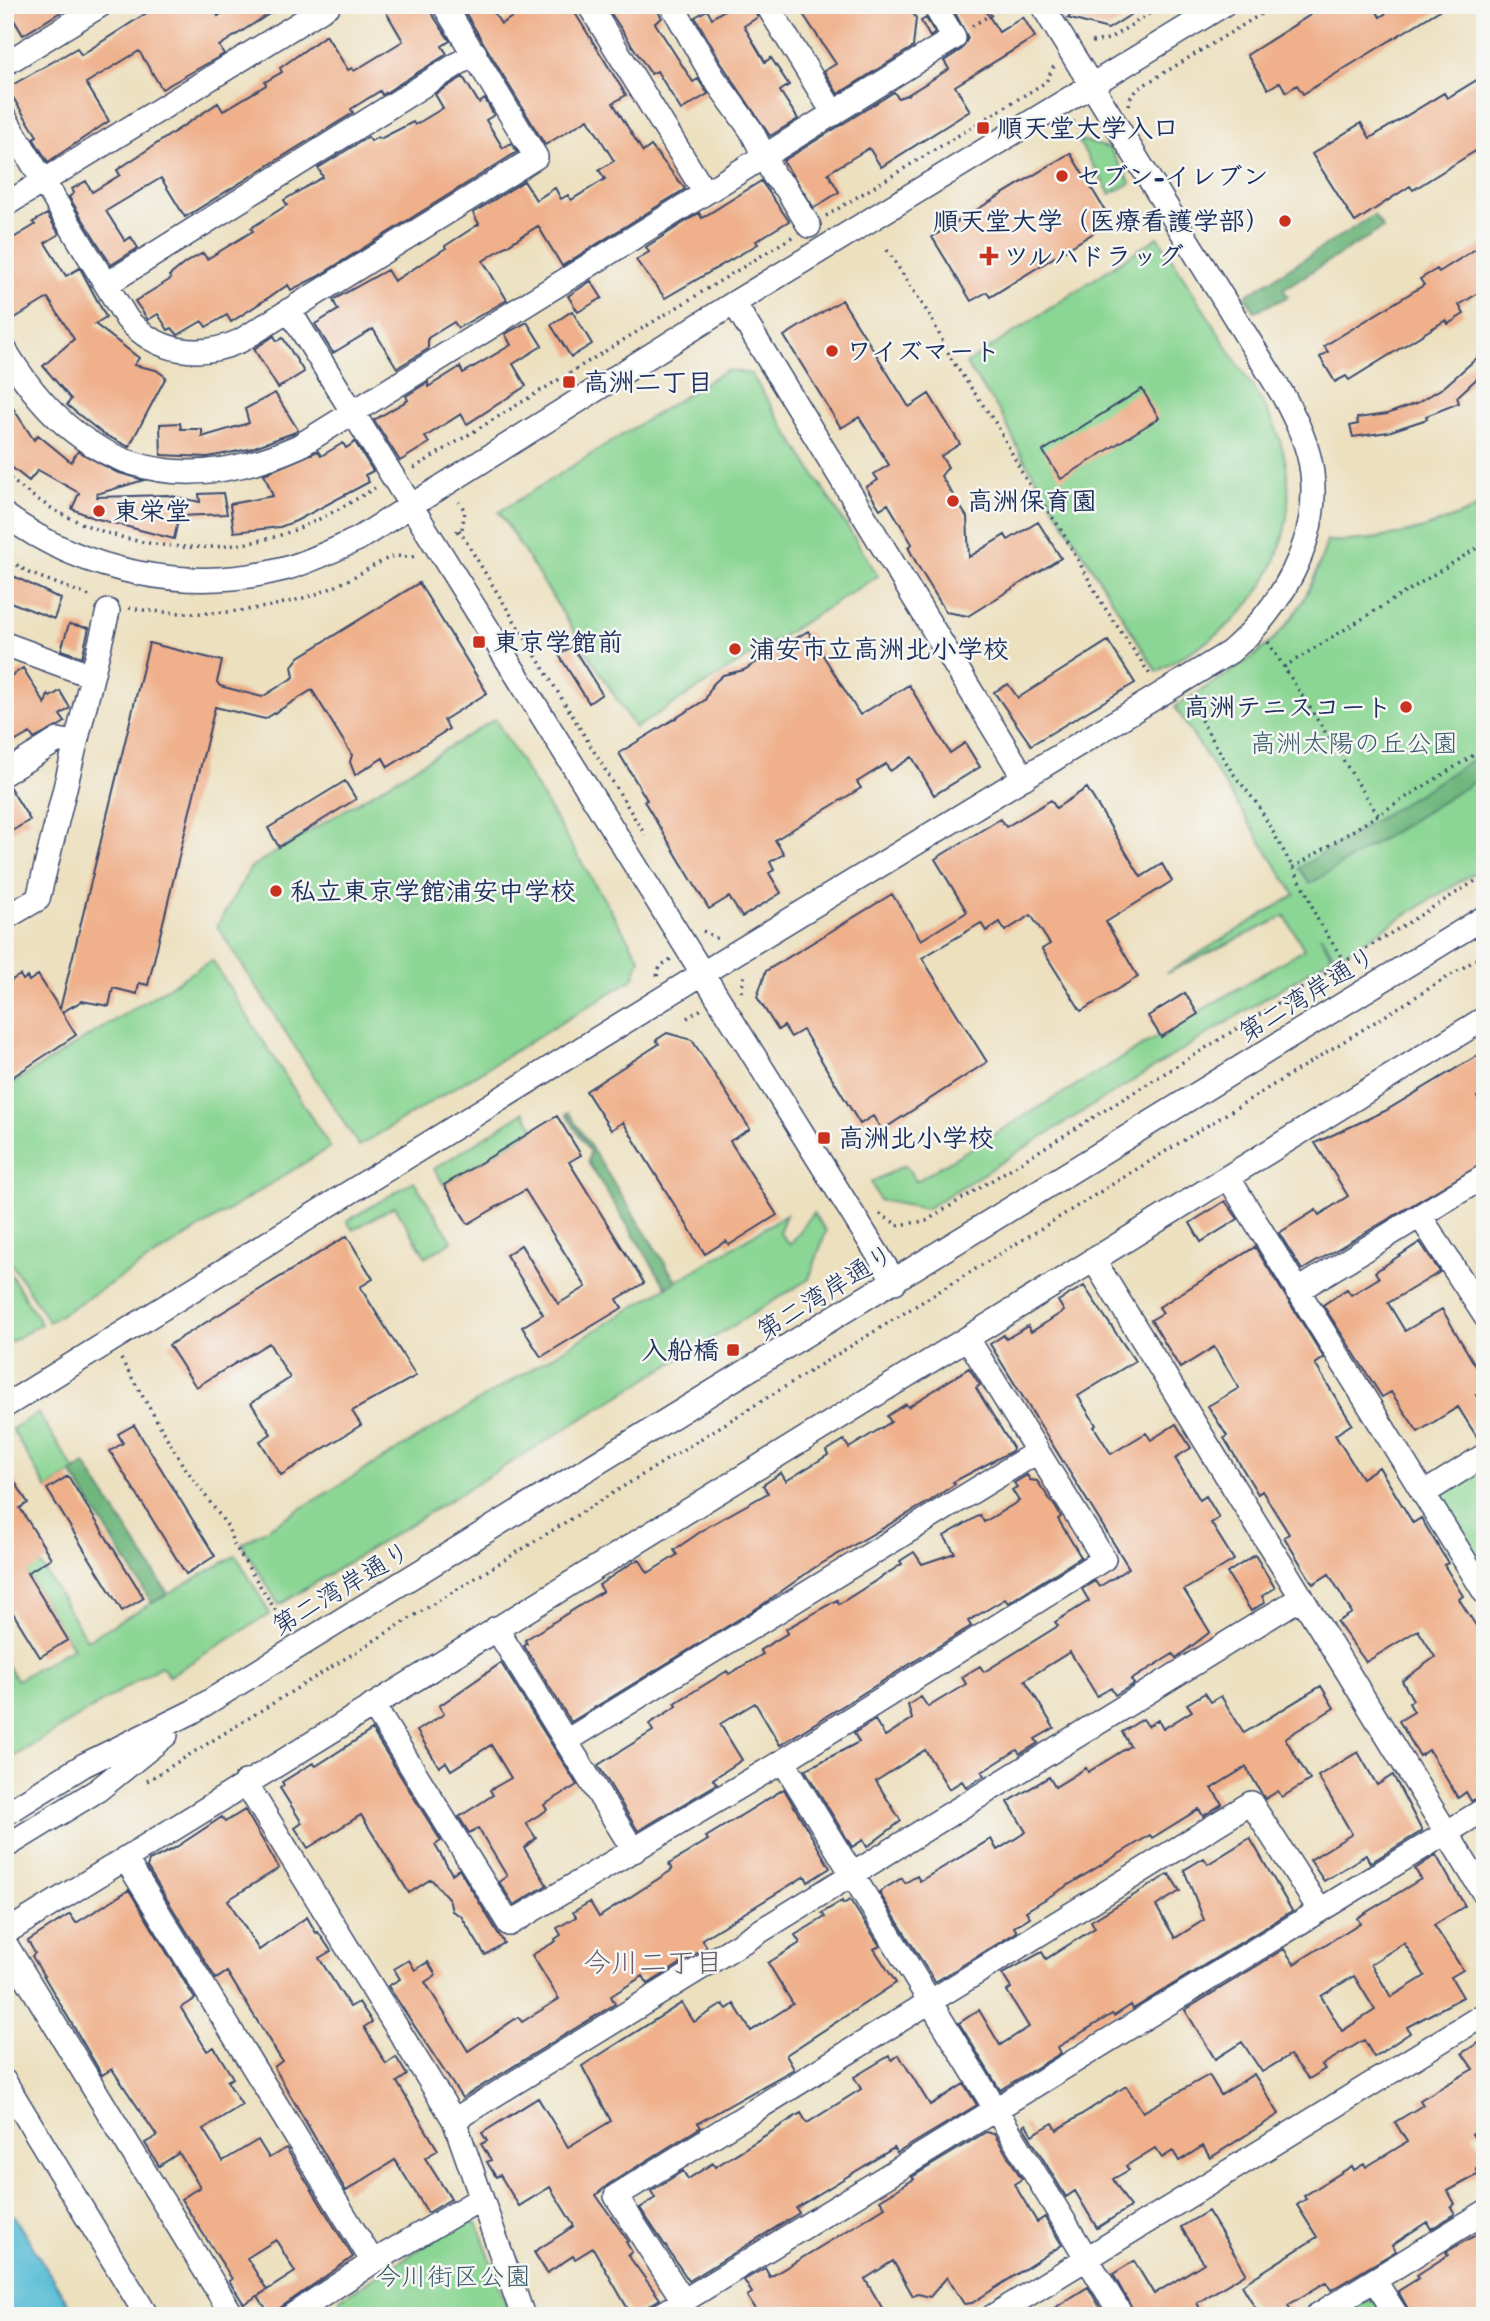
<svg xmlns="http://www.w3.org/2000/svg" width="1490" height="2321" font-family="Itim,'Klee One',sans-serif">
<rect width="100%" height="100%" fill="#f6f6f2"/>
<filter id="ink" filterUnits="userSpaceOnUse"><feTurbulence type="fractalNoise" baseFrequency=".0143" numOctaves="2"/><feDisplacementMap in="SourceGraphic" scale="14" xChannelSelector="R" yChannelSelector="G"/><feConvolveMatrix kernelMatrix="1 2 1 2 8 2 1 2 1" color-interpolation-filters="sRGB"/></filter>
<filter id="wash" filterUnits="userSpaceOnUse"><feTurbulence type="fractalNoise" baseFrequency=".00686" numOctaves="4" result="noise"/><feDisplacementMap in="SourceGraphic" scale="28" xChannelSelector="R" yChannelSelector="G"/><feGaussianBlur stdDeviation="1.57" result="paint"/><feColorMatrix in="noise" values="0 0 0 0 0 0 0 0 0 0 0 0 0 0 0 0 0 1.4 0 .05"/><feComposite in="paint" operator="in"/></filter>
<g filter="url(#wash)">
<rect width="100%" height="100%" fill="#ece0bf"/>
<path fill="#8bd694" stroke="#538279" stroke-width="2" d="M1077,139L1109,148L1131,183L1110,194Z
M1158,237C1185,279 1211,321 1237,363C1252,387 1270,411 1279,437C1303,510 1280,585 1220,632C1201,647 1177,659 1157,672L1021,454L1002,415L966,364Z
M726,370L751,374L878,576L635,728L499,512Z
M1485,504V866L1336,958L1320,935L1332,957L926,1209L879,1200L871,1182L905,1165L916,1181L1304,949L1285,916L1167,973L1295,895L1175,707C1256,655 1299,640 1327,541C1383,543 1435,528 1485,504Z
M495,719L640,959L633,979L359,1146L217,926L251,867Z
M212,960L330,1147L49,1322L5,1254V1088Z
M524,1112L535,1129L444,1185L434,1169Z
M414,1181L452,1241L426,1257L395,1206L353,1230L347,1221Z
M813,1213L826,1231L809,1279L279,1605L242,1544L786,1215L779,1232L790,1245Z
M5,1265L41,1324L5,1345Z
M38,1413L75,1471L47,1489L12,1429Z
M1485,1463V1570L1441,1499L1443,1489Z
M5,1506L87,1640L236,1555L270,1614L169,1676L161,1666L5,1762V1662L17,1680L73,1648L5,1538Z
M466,2220L478,2224L510,2316H340L337,2311L340,2299Z
M1366,2300L1378,2302L1387,2316H1340Z"/>
<path fill="#70b77e" stroke="#46736e" stroke-width="2" d="M1374,215L1383,228L1283,289L1288,297L1255,311L1245,296Z
M1485,752V775L1310,884L1299,868Z
M569,1113L676,1281L666,1287L588,1162L590,1152L566,1114Z
M85,1464L168,1594L152,1603L72,1474Z"/>
<path fill="#57bcd5" stroke="#39769a" stroke-width="2" d="M5,2202L76,2316H5Z"/>
<g id="blocks">
<path fill="#efb08b" fill-rule="evenodd" d="M5,5H72L23,35Z
M159,5H212L218,16L235,5H283L219,46L224,54L162,89L139,51L86,83L109,121L48,162L33,138L37,136L7,88L77,48L81,55Z
M382,5H426L450,41L442,46L447,54L382,95L380,91L351,109L353,113L185,217L161,178L106,211L125,241L131,237L138,248L111,265L69,197L74,193L72,189L86,181L92,192L120,175L117,170L218,103L223,111L266,85L265,82L282,72L280,68L326,35L348,70L352,68L354,71L403,41Z
M469,5H489L501,24L532,5H552L557,13L570,5L626,95L613,103L643,152L651,146L685,189L562,266L538,226L492,255L483,261L507,300L458,328L454,322L428,338V349L397,368L373,329L333,353L315,324L338,310L333,300L387,270L394,281L446,248L445,246L479,224L473,213L524,181L536,200L555,188L561,199L568,195L571,200L605,179L599,170L614,161L588,119L545,145L463,9Z
M621,5H654L662,18L655,23L693,82L698,79L708,94L681,110L657,71L651,74L610,12Z
M732,5H752L758,17L744,26L765,62L771,58L789,85L780,91L798,119L770,136L725,69L695,17L707,10L712,18Z
M797,5H908L916,18L913,47L838,94L824,71L836,64Z
M951,5H982L999,32L1023,17L1035,37L955,86L970,111L881,167L869,148L828,173L839,192L814,208L783,161L894,92L898,98L907,95L949,69L944,61L962,49L968,38Z
M1085,5H1146L1108,29L1067,18Z
M1326,5H1373L1380,17L1399,5H1448L1303,94L1297,85L1286,92L1280,82L1268,89L1247,55Z
M926,18L935,33L930,37L921,21Z
M1485,75V145L1413,190L1410,186L1355,222L1312,154L1361,123L1370,138L1444,93L1447,98Z
M463,77L479,103L485,99L494,115L486,120L503,148L511,143L517,152L317,277L291,290L288,285L231,322L227,315L206,327L202,321L178,335L172,328L168,330L158,314L148,320L146,317L135,301L171,279L169,276L185,263L203,253L207,259L253,231L251,228L287,205L284,200L323,177L318,168L368,137L371,141L378,137L380,139L413,122L415,125L443,108L435,94Z
M1070,153L1109,217L1092,227L1095,232L990,297L987,292L971,301L932,237Z
M761,181L789,221L756,241L758,244L665,298L636,260L649,252L646,247L699,213L702,218Z
M47,214L59,234L45,243L66,276L80,268L106,317L95,324L139,358L134,365L156,370L166,377L129,447L103,434L67,405L71,399L43,366L74,339L48,298L5,324V243L35,225L33,222Z
M1485,243V289L1459,305L1464,314L1448,324L1446,320L1349,380L1346,376L1335,382L1320,357L1328,352L1324,346L1424,285L1420,279L1437,269L1439,272Z
M591,281L602,298L578,312L568,296Z
M842,300L909,407L929,394L960,444L941,456L948,467L941,476L967,517L969,557L1005,535L1008,540L1038,522L1061,558L968,616L946,612L918,566L908,547L912,544L888,504L880,509L866,487L878,480L874,474L889,465L859,417L841,428L784,336Z
M572,311L592,344L571,357L551,325Z
M527,322L542,346L513,364L526,386L467,424L461,414L425,437L429,443L400,461L374,420L408,400L406,396L428,382V387L460,367L463,373L511,345L505,334Z
M274,336L277,341L283,338L304,372L278,388L254,349Z
M1485,351V371L1457,397L1459,403L1426,416L1427,419L1388,432L1353,437L1350,426L1358,424L1357,418L1387,414L1417,403L1444,387Z
M1142,389L1159,418L1061,479L1043,451Z
M275,393L298,430L293,433L249,449L208,457L161,455L160,424L180,423L181,429H202V437L249,423L245,409Z
M5,396L34,440L38,435L71,462L78,451L116,472L144,480L97,494V497L167,495L200,502L199,494L223,493L227,514L179,516L174,539L94,518L72,509L79,493L38,470L29,481L5,462Z
M355,442L373,471L365,475L369,482L296,521L280,527L234,532L230,504L273,496L264,474L318,451L321,456L343,443L346,448Z
M5,572L61,599L54,619L5,600Z
M419,583L487,693L444,720L449,729L388,767L383,758L355,775L350,762L352,755L312,690L265,719L215,707L148,985L139,983L137,994L113,988L109,1006L82,1001L62,1012L76,1035L5,1082V984L20,975L23,980L27,977L29,981L38,975L60,1009L149,643L222,661L217,682L220,686L262,697L294,677L292,666L299,657Z
M69,624L89,628L82,657L61,650Z
M808,631L860,715L909,685L950,753L965,743L980,767L934,795L912,757L890,771L886,764L857,782L861,788L775,840L784,854L770,862L774,870L769,873L781,893L742,917L729,897L709,909L644,801L647,800L619,753L705,700L713,684L723,675L744,670Z
M1108,641L1135,683L1031,745L994,692L1008,684L1018,698Z
M572,646L602,694L589,703L559,655Z
M23,668L45,704L48,694L50,697L60,691L70,708L60,715L65,722L57,727L34,739L30,733L5,747V709L13,705L5,692V680Z
M345,781L356,799L279,847L268,828Z
M9,786L30,820L5,835V787Z
M1087,788L1141,877L1162,864L1172,881L1106,922L1138,977L1081,1011L1042,949L1050,944L1031,915L1005,931L1000,922L986,931L981,923L922,958L987,1062L882,1130L873,1116L860,1124L803,1030L791,1037L784,1026L778,1030L757,997L766,971L892,894L921,940L967,912L935,859L1000,819L1006,827L1051,800L1056,808Z
M1185,993L1198,1014L1161,1037L1148,1016Z
M667,1033L692,1040L750,1129L730,1141L777,1215L729,1245L726,1241L705,1254L623,1122L611,1130L586,1091L659,1044L656,1040Z
M1485,1051V1092L1477,1097L1485,1111V1162L1302,1270L1279,1233L1316,1210L1319,1215L1348,1196L1315,1143L1385,1111Z
M557,1116L581,1155L569,1162L644,1283L617,1299L622,1308L541,1357L522,1327L543,1314L506,1255L521,1245L558,1304L586,1287L525,1190L468,1224L444,1185Z
M1225,1201L1238,1219L1201,1242L1190,1223Z
M347,1236L373,1279L360,1287L416,1376L352,1411L361,1425L281,1475L260,1441L271,1434L251,1403L290,1378L269,1343L196,1387L169,1345Z
M1420,1242L1440,1272L1388,1303L1405,1331L1442,1309L1475,1365L1485,1359V1390L1476,1395L1485,1410V1441L1480,1442L1458,1407L1418,1432L1391,1392L1382,1397L1323,1305L1347,1289L1351,1295L1379,1278L1375,1272Z
M1255,1247L1324,1358L1315,1364L1352,1424L1335,1435L1362,1478L1379,1467L1413,1523L1421,1518L1448,1563L1444,1565L1463,1596L1459,1599L1485,1640V1795L1471,1801L1466,1792L1458,1798L1429,1750L1420,1756L1399,1721L1414,1712L1409,1703L1413,1700L1402,1681L1435,1657L1418,1630L1366,1662L1337,1622L1352,1613L1329,1574L1313,1584L1284,1537L1289,1534L1262,1491L1258,1494L1224,1438L1227,1436L1208,1406L1239,1388L1214,1347L1180,1368L1151,1320L1163,1313L1159,1307Z
M1084,1286L1135,1361L1078,1396L1096,1425L1094,1427L1111,1454L1146,1433L1151,1440L1176,1424L1191,1448L1175,1458L1200,1500L1206,1496L1219,1518L1211,1523L1234,1560L1184,1590L1210,1632L1176,1658L1173,1654L1131,1680L1134,1684L1115,1695L1111,1688L1097,1696L1070,1652L1025,1680L1054,1728L1035,1739L1038,1743L1020,1754L1017,1750L982,1772L984,1776L966,1787L962,1781L949,1789L925,1750L876,1781L901,1821L867,1847L863,1840L852,1847L805,1770L859,1742L854,1733L875,1720L885,1736L912,1719L908,1705L921,1697L928,1707L966,1684L962,1677L980,1666L984,1672L1058,1626L1055,1622L1089,1601L1082,1589L1095,1581L1099,1587L1129,1568L990,1344L1004,1335L1006,1339L1028,1326L1031,1332L1064,1311L1058,1301Z
M969,1368L980,1385L976,1388L1013,1448L1012,1451L953,1482L955,1484L930,1501L814,1568L762,1605L571,1722L524,1646L527,1644L525,1640L603,1591L599,1585L624,1568L639,1559L648,1573L677,1555L674,1550L709,1526L768,1493L763,1485L781,1473L786,1481L828,1455L826,1451L844,1440L849,1448L891,1422L887,1416L906,1404L908,1407Z
M134,1425L215,1556L186,1574L110,1451L123,1443L118,1434Z
M5,1466L28,1503L20,1508L51,1558L27,1573L68,1640L40,1657L5,1600Z
M1027,1475L1030,1480L1037,1481L1056,1508L1061,1517L1058,1519L1081,1557L1008,1603L1005,1599L968,1621L971,1626L780,1745L755,1703L720,1724L742,1760L713,1779L717,1784L638,1831L598,1765L653,1731L649,1724L677,1706L675,1703L727,1671L729,1674L763,1654L760,1650L788,1633L786,1629L837,1600L839,1604L902,1564L900,1561L914,1552L922,1564L955,1553L944,1536L980,1515L984,1522L1019,1501L1012,1490L1017,1487L1014,1483Z
M68,1476L144,1598L122,1611L47,1489Z
M1255,1555L1275,1588L1262,1596L1265,1602L1251,1611L1227,1573Z
M501,1663L577,1785L544,1805L547,1810L526,1823L536,1838L524,1848L547,1885L514,1905L499,1882L507,1876L478,1828L469,1833L459,1817L493,1795L490,1790L511,1778L491,1745L451,1770L446,1762L439,1767L417,1731L444,1714L439,1706Z
M1321,1686L1334,1708L1285,1738L1310,1780L1282,1797L1278,1791L1265,1799L1246,1767L1212,1788L1222,1804L1203,1816L1199,1809L1152,1838L1150,1835L1026,1911L1030,1917L1014,1927L1017,1932L935,1982L879,1892L902,1878L905,1883L917,1876L920,1881L991,1839L997,1850L1026,1832L1008,1802L1049,1777L1055,1787L1086,1768L1088,1772L1130,1746L1122,1732L1143,1719L1148,1726L1158,1720L1163,1729L1192,1711L1187,1704L1205,1693L1211,1702L1221,1696L1244,1733Z
M372,1730L441,1841L435,1845L452,1874L459,1869L504,1943L485,1955L461,1916L452,1911L449,1899L431,1879L409,1893L361,1815L308,1848L295,1828L302,1823L280,1788L284,1785L282,1782L313,1763L316,1766Z
M1358,1752L1377,1785L1393,1775L1422,1831L1370,1863L1366,1855L1324,1881L1310,1860L1352,1834L1318,1776Z
M784,1789L830,1868L808,1882L805,1876L702,1939L707,1947L648,1984L643,1976L611,1996L615,2004L462,2098L388,1986L400,1979L394,1969L409,1960L415,1970L428,1962L436,1975L425,1982L468,2051L518,2017L522,2022L559,1999L532,1955L556,1941L555,1939L561,1935L557,1928L576,1917L573,1912L590,1902L599,1917L672,1870L669,1864L708,1840L706,1837Z
M245,1810L279,1868L228,1900L259,1950L307,1917L316,1933L318,1932L331,1951L319,1958L350,2007L359,2002L372,2022L364,2027L386,2064L396,2057L407,2075L397,2082L438,2150L425,2158L451,2199L428,2213L395,2160L346,2191L274,2067L282,2061L227,1972L216,1979L147,1867L149,1861L175,1848L222,1817L225,1822Z
M1250,1838L1292,1911L1133,2009L1131,2005L1114,2016L1112,2014L1058,2047L1061,2053L1000,2090L959,2023L979,2010L1000,2045L1029,2027L1007,1991L1011,1988L1002,1974L1042,1952L1046,1959L1095,1928L1091,1921L1169,1874L1180,1891L1156,1906L1175,1938L1204,1920L1184,1870L1204,1858L1208,1864Z
M1436,1855L1465,1906L1434,1925L1463,1970L1451,1977L1463,1997L1407,2027L1410,2033L1374,2057L1364,2040L1322,2065L1325,2069L1309,2079L1290,2055L1262,2072L1242,2042L1215,2059L1185,2010L1284,1949L1294,1964L1360,1923L1357,1918L1421,1879L1415,1869ZM1404,1943L1425,1976L1391,1997L1371,1964ZM1354,1976L1375,2010L1342,2031L1321,1996Z
M129,1890L195,1999L181,2008L207,2051L214,2047L233,2078L227,2081L242,2105L203,2129L223,2161L258,2140L269,2158L286,2148L353,2257L270,2315L258,2296L295,2272L276,2240L247,2258L267,2290L244,2304L229,2281L232,2279L181,2199L200,2187L179,2153L159,2166L145,2143L157,2136L112,2069L102,2075L32,1956L35,1953L28,1941L70,1914L76,1923Z
M850,1900L880,1946L874,1949L896,1983L786,2055L794,2069L698,2123L701,2127L609,2184L596,2195L628,2241L626,2242L632,2252L628,2255L660,2299L632,2316L593,2248L575,2259L573,2256L547,2273L534,2252L574,2226L550,2187L519,2206L500,2175L496,2177L487,2162L491,2160L481,2144L487,2141L482,2133L538,2098L568,2147L611,2121L582,2066L682,2003L694,2022L723,2004L727,2009L734,2004L751,2031L793,2004L768,1963L800,1943L795,1935L825,1917L822,1913L842,1901L843,1904Z
M1485,2039V2126L1472,2134L1485,2153V2163L1476,2169L1479,2174L1448,2191L1455,2204L1451,2207L1455,2214L1431,2229L1427,2222L1392,2245L1396,2251L1331,2290L1326,2282L1288,2305L1294,2316H1260L1242,2285L1317,2237L1297,2205L1306,2199L1304,2196L1352,2166L1354,2170L1364,2164L1366,2167L1407,2142L1395,2122L1423,2105L1420,2100L1473,2069L1462,2053Z
M899,2055L930,2105L964,2084L977,2105L897,2153L894,2148L796,2208L799,2213L689,2281L640,2208L655,2198L651,2191L683,2171L688,2179L713,2163L715,2167L801,2113L807,2123L861,2089L854,2077L889,2056L892,2060Z
M1254,2074L1279,2114L1210,2158L1203,2146L1179,2161L1173,2151L1162,2158L1155,2148L1126,2166L1129,2170L1113,2179L1130,2207L1097,2228L1075,2191L1066,2197L1023,2126L1026,2124L1032,2135L1053,2123L1057,2130L1126,2086L1143,2112L1209,2075L1221,2095Z
M986,2132L994,2134L1022,2179L1014,2184L1037,2222L1045,2217L1062,2245L972,2303L964,2304L947,2277L930,2297L918,2294L913,2296L893,2261L865,2279L887,2316H759L747,2296L752,2293L744,2280L765,2268L770,2277L850,2229L885,2207L880,2200L914,2179L912,2177Z
M1208,2211L1246,2273L1197,2303L1204,2316H1136L1113,2274L1134,2261L1154,2294L1204,2263L1181,2227Z
M1485,2230V2316H1412L1398,2291L1419,2278L1417,2275L1448,2255L1446,2252Z
M1088,2287L1105,2316H1042Z"/>
</g>
</g>
<g filter="url(#ink)">
<use href="#blocks" fill-opacity="0" stroke="#3a4a6d" stroke-width="2"/>
<g fill="none" stroke-linecap="round" stroke-linejoin="round">
<g stroke="#3a4a6d" stroke-width="26">
<path id="minor" d="M589,5L705,193
M672,5L713,77L751,130L774,176L786,188L809,226
M767,5L834,114
M5,64L101,5
M5,118L127,319C157,353 200,359 240,341L536,157L444,5
M5,205L329,5
M107,284L475,53
M734,303L1024,778
M289,310L895,1282
M5,350C75,467 173,502 299,446L954,38L934,5
M5,515C84,573 189,594 284,569C310,562 334,550 358,539L734,303L1223,5
M5,644L92,676
M5,773L58,740L75,743
M5,918L38,899L108,611
M1228,1177L1485,1593
M1420,1216L1485,1316
M1093,1259L1485,1895
M1297,1291L1485,1176
M5,1406L734,954L1230,652C1281,608 1320,542 1312,473C1309,446 1296,420 1284,397L1042,5
M1423,1494L1485,1455
M496,1628L634,1851
M373,1705L509,1924L783,1761L1104,1559L968,1339
M568,1740L1037,1452
M783,1761L1122,2316
M245,1782L454,2120L523,2316
M5,1814L84,1765L192,1712L1485,917
M5,1847L98,1790L166,1735
M125,1858L373,2262
M5,1933L1485,1018
M5,1943L233,2316
M5,2082L147,2316
M454,2120L1302,1597
M1375,2281L1397,2316
M683,2300L616,2196L1251,1803L1319,1909
M291,2316L373,2262L480,2199
M659,2316L1485,1809
M993,2316L1485,2014
M1316,2316L1485,2212"/>
</g>
<path stroke="#3a4a6d" stroke-width="3.5" stroke-dasharray="2 5" stroke-linecap="butt" d="M972,26L1007,5
M1092,42L1109,39L1163,5
M1129,105L1131,97L1139,88L1276,5
M1073,121L1080,131
M826,216L1046,82L1054,66
M887,250L930,316L953,362L997,425L1026,480L1060,528L1103,605L1151,676
M414,468L792,237
M5,474C76,539 182,563 274,537C311,526 343,507 375,488
M459,530L645,835
M456,532L462,529L465,511L459,502
M5,557L29,573L92,597
M129,608C194,618 257,614 319,593C345,584 367,568 391,557C400,554 408,560 417,555
M1268,642L1378,815
M1284,667L1485,543
M1190,702L1232,772L1258,805L1308,895L1316,917L1344,961
M1293,868L1485,748
M703,931L718,939
M657,976L660,966L671,959
M741,992L745,972
M687,1018L702,1009
M880,1214L898,1225L926,1221L1485,875
M121,1359L181,1462L228,1527L233,1543L281,1619
M147,1781L1485,954"/>
<use href="#minor" stroke="#fff" stroke-width="23"/>
</g>
</g>
<g fill="#c8321e" stroke="#f6f6f2" stroke-width="2.5">
<rect x="976" y="121" width="14" height="14" rx="3.5"/>
<circle cx="1062" cy="176" r="7"/>
<circle cx="1285" cy="221" r="7"/>
<path d="M985.5 245.5h7v7h7v7h-7v7h-7v-7h-7v-7h7z"/>
<circle cx="832" cy="351" r="7"/>
<rect x="562" y="375" width="14" height="14" rx="3.5"/>
<circle cx="953" cy="501" r="7"/>
<circle cx="99" cy="511" r="7"/>
<rect x="472" y="635" width="14" height="14" rx="3.5"/>
<circle cx="735" cy="649" r="7"/>
<circle cx="1406" cy="707" r="7"/>
<circle cx="276" cy="891" r="7"/>
<rect x="817" y="1131" width="14" height="14" rx="3.5"/>
<rect x="726" y="1343" width="14" height="14" rx="3.5"/>
</g>
<g text-anchor="middle" stroke-width="5" stroke-linejoin="round" paint-order="stroke">
<g font-size="26" font-weight="bold" fill="#1b2f5e" stroke="#f6f6f2" text-anchor="start">
<text x="997" y="137">順天堂大学入口</text>
<text x="1076" y="185">セブン-イレブン</text>
<text x="1271" y="230" text-anchor="end">順天堂大学（医療看護学部）</text>
<text x="1003" y="265">ツルハドラッグ</text>
<text x="846" y="360">ワイズマート</text>
<text x="583" y="391">高洲二丁目</text>
<text x="967" y="510">高洲保育園</text>
<text x="113" y="520">東栄堂</text>
<text x="493" y="651">東京学館前</text>
<text x="749" y="658">浦安市立高洲北小学校</text>
<text x="1392" y="716" text-anchor="end">高洲テニスコート</text>
<text x="290" y="900">私立東京学館浦安中学校</text>
<text x="838" y="1147">高洲北小学校</text>
<text x="719" y="1359" text-anchor="end">入船橋</text>
</g>
<g font-size="26" fill="#37596c" stroke="#f6f6f2">
<text x="1354" y="752">高洲太陽の丘公園</text>
<text x="453" y="2285">今川街区公園</text>
</g>
<g font-size="26" fill="#1b2f5e" stroke="#f6f6f2">
<text transform="translate(1307 994) rotate(-32)" y="9">第二湾岸通り</text>
<text transform="translate(825 1292) rotate(-32)" y="9">第二湾岸通り</text>
<text transform="translate(341 1588) rotate(-31)" y="9">第二湾岸通り</text>
</g>
<g font-size="28" fill="#655c6e" stroke="#f6f6f2">
<text x="653" y="1972">今川二丁目</text>
</g>
</g>
<rect width="1490" height="2321" fill="none" stroke="#f6f6f2" stroke-width="28"/>
</svg>
